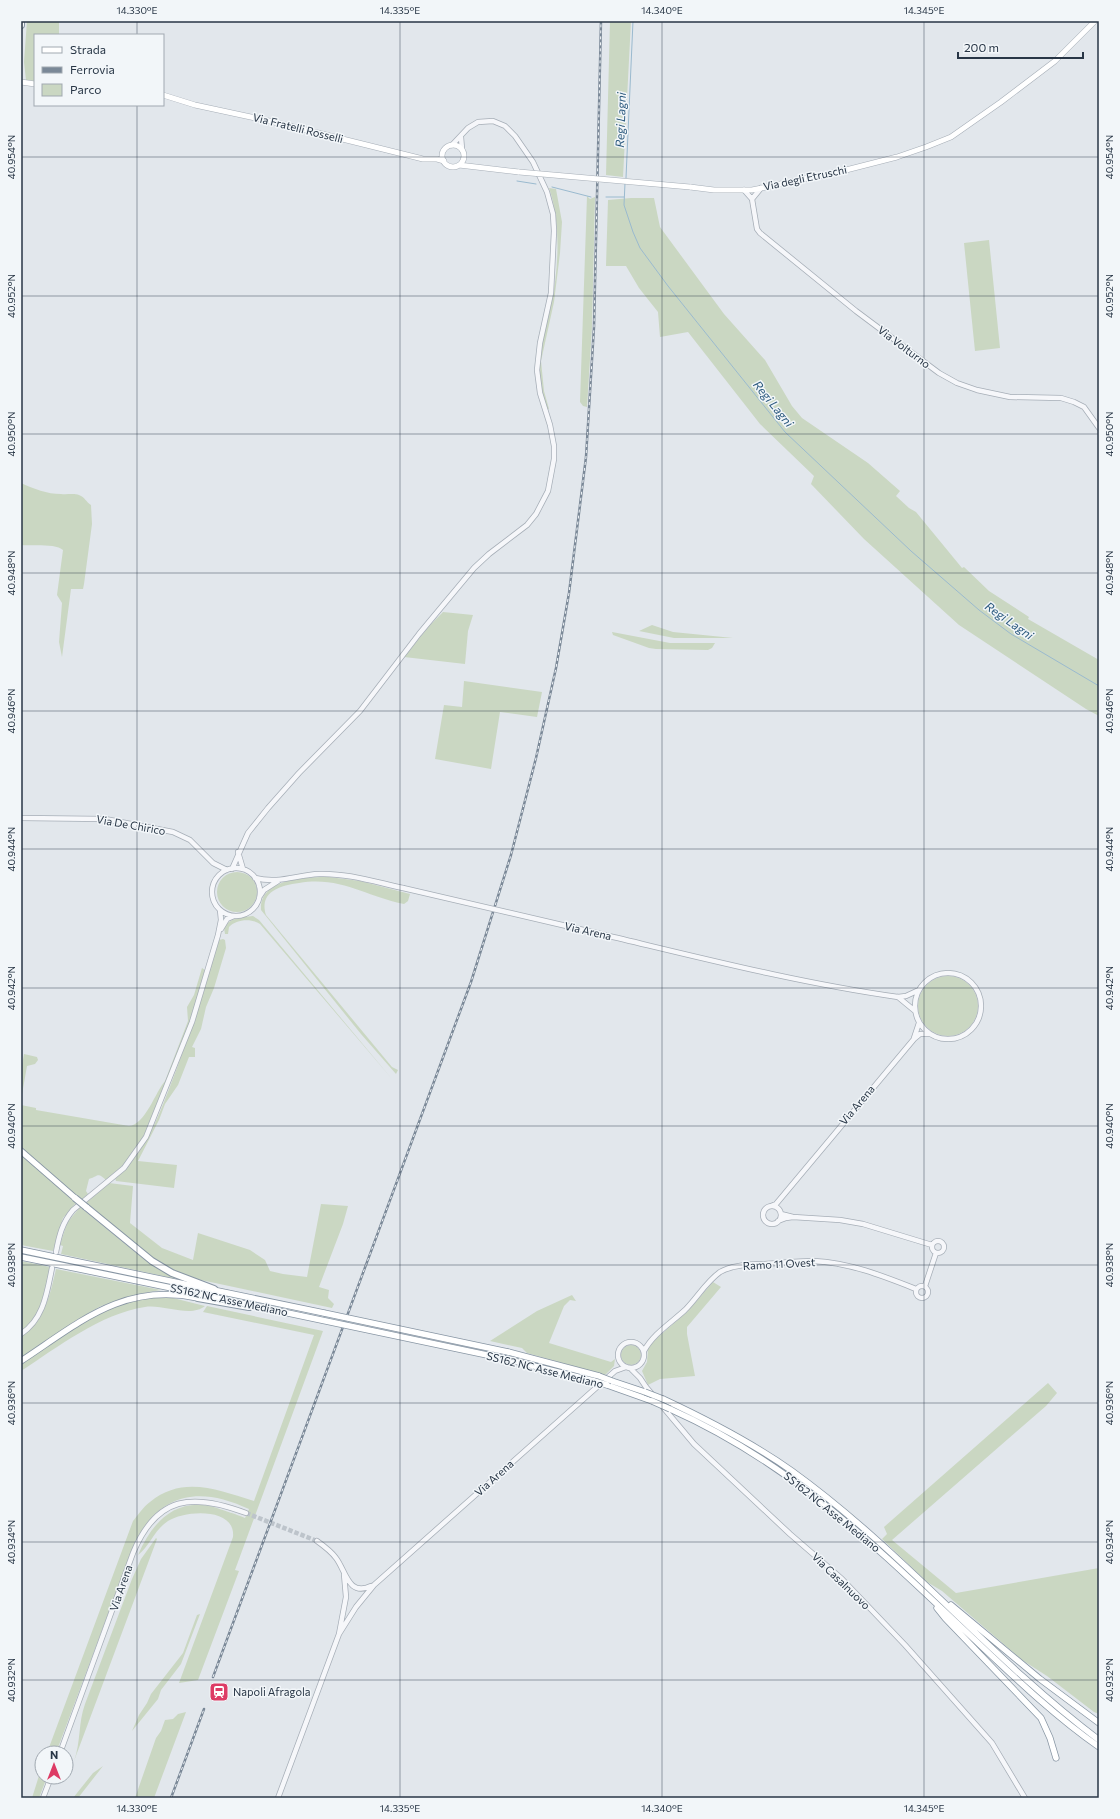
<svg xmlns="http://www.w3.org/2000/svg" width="1120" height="1819" font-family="Commissioner,sans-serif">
<rect width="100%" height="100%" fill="#e2e7ec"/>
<path fill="#cad7c2" d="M27,21H59V35H35V81L26,80L24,62Z
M610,21H631L623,177L606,175Z
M549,188L556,189L562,222L560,253L554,302L541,361L544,391L549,409L547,410C542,395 538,378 539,362C541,343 547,324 551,305C559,269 561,222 549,188Z
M587,196L590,199L595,197L592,327L587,407L583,406L580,402Z
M631,198H654L660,227L724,314L765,360L792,406L802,418L868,463L900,491L896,496L909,508L916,512L962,568L964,567L989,591L1029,617L1028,619L1099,660V716L1086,709L959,625L864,539L811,484L814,476L760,424L688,332L660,337L658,312L639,288L626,266H606L608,200Z
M989,240L1000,348L975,351L964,243Z
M21,483C34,489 47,494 61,494C66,495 74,493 79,495C85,497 86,502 91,505L92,524L84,584L83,589H71L62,657L59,642L62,603L57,595L63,550C56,543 31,546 21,545Z
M443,612L473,615L468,631L465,664L404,657L430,625Z
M652,625L673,632L733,638H674L639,631Z
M612,632L670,643H715L712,648L708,650L656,649L649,648L613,635Z
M464,681L542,692L537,717L500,712L491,769L435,759L444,705L462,707Z
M217 892a20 20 0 1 1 40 0a20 20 0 1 1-40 0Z
M329,877L360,881L410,894L408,901L404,904C366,897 342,876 299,883C290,884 281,886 273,891C264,897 263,906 266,915L392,1067L398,1070L396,1074L361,1034L261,910C259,878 307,877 329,877Z
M253,916L259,920L392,1079L260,924C252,918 236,919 229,927L228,934H225L224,928C229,918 241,917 253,916Z
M223,939L225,940L226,948L214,988L206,1007L201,1029L192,1047L195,1048V1057H189L178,1085L165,1104L159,1120L138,1161L177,1165L174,1188L116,1181L115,1178C147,1151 159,1115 174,1076C191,1031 205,986 219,940Z
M202,968L205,970L187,1032L143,1138L129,1160L106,1180C97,1172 99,1176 89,1179L86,1191L88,1194L81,1200L21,1148V1105L36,1108V1110L129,1126C145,1125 156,1091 165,1081L188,1021L187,1007L194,995Z
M918 1006a30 30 0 1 1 60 0a30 30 0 1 1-60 0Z
M24,1054L37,1057L38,1060L35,1064L27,1066L21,1100V1070Z
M21,1154L76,1203L63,1218L53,1251L21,1245Z
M109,1183L133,1186L130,1223L162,1248L193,1260L198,1233L250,1250L265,1260L270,1271L283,1274L307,1277L321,1204L348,1206L343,1224L319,1287L329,1290L328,1298L334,1304L332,1308L201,1280C156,1268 118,1235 86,1203Z
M80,1207L140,1256L177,1279L61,1254L63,1246L60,1245L67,1223Z
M21,1261L50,1267C45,1290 42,1317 21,1331Z
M56,1269L161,1290L138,1294L101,1306L75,1321L21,1358V1336C45,1320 50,1295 56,1269Z
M713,1282L721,1287L687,1327V1334L695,1376L660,1379L648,1385L642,1371L647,1362L648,1349L650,1344L687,1312Z
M572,1295L576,1301L570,1300L564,1306L549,1343L611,1362L615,1359L614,1366L605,1375L527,1353L522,1348L490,1341L537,1311Z
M157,1297L173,1298L205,1306C191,1318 163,1304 145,1307C100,1314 58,1347 21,1371V1363C66,1333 101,1302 157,1297Z
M207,1306L323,1331L235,1570L239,1571L198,1680L179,1683L233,1537C236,1507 185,1510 168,1521C154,1530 150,1546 138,1555C152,1522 177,1495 217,1508C225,1511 236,1514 245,1518L249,1509C200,1486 161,1492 135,1542L56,1753H47L133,1521C138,1515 143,1507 150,1502C183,1475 218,1490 254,1501L314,1335L203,1312Z
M621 1355a10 10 0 1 1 20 0a10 10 0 1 1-20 0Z
M1048,1383L1057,1393L1046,1406L892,1540L956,1593L1099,1568V1714L1094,1712L1047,1676L1022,1660L942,1591L927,1582L882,1539L887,1534L884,1527Z
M156,1538L157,1539L74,1761C81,1742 78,1723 85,1704L132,1579L141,1559Z
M200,1614L181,1664L161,1690L158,1699L132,1731L139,1715L147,1703L151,1694L183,1653L197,1615Z
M186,1712L154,1798H135L156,1738L161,1731L165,1720L173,1719L178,1714Z
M42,1766V1777H47L39,1798H32Z
M103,1766L78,1798H73L93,1773Z"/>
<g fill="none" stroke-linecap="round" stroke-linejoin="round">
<path stroke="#9abacf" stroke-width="1" d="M626,178L633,21
M517,181L536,184
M625,183L624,205L633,232L640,248L668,286L785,432L911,551L979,610L1011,634L1099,686
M552,187L591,197
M606,197H624"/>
<path stroke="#bdc4cb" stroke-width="4.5" stroke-dasharray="4.5 2" stroke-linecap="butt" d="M246,1513L317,1541"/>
<g stroke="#a6aeb7" stroke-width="6">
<path id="tertiary" d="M461,137L462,149
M744,190L752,199L757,229L760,233L856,311L939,373L957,383L977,390L1010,397L1061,398L1074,402L1084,407L1099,428
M752,199L761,188
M21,818L105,819L173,832L190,840L213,863L227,870
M238,852L243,869
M212 892a24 24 0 1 1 48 0a24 24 0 1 1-48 0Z
M232,869L248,833L268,808L299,773L360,711L419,634L474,568L489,554L527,525L536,514L548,491L554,459V446L550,425L540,393L537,370L540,343L551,293L554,231L553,214L547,192L533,162L515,136L505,126L493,121L478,122L468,128L452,145
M255,878C279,884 296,875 319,874C347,873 375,882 403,888
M260,896L264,890L278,881
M221,929L227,919L234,916
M605,935C702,958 799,983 898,997L906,996L919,990
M915 1006a33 33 0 1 1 66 0a33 33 0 1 1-66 0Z
M898,997L915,1011
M914,1038L919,1023
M771,1206L776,1204L914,1039L920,1034H930
M763 1215a9 9 0 1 1 18 0a9 9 0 1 1-18 0Z
M793,1217L840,1220L863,1224L932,1245
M778,1221L786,1218L793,1217L781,1214
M932 1247a6 6 0 1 1 12 0a6 6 0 1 1-12 0Z
M56,1252C59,1236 62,1223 73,1210L124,1168L146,1137L192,1022L218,935L221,920L220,910
M916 1292a6 6 0 1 1 12 0a6 6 0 1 1-12 0Z
M925,1286L936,1253
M21,1334C44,1319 47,1292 52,1268
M618 1355a13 13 0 1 1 26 0a13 13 0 1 1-26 0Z
M644,1351C653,1334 671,1323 685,1310C697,1298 706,1282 720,1272C732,1265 751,1264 765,1264C781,1263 798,1261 814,1261C851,1263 883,1276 916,1289
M630,1368L640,1378L646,1387L694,1444L790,1534L842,1579L905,1645L992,1743L1025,1798
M317,1541C324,1546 331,1551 336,1558C346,1571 348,1597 371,1586
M339,1634L356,1607L374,1585L615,1371L626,1367
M60,1753L133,1553C157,1495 193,1493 246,1513
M43,1798L51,1777
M278,1798L339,1634L346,1597L344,1574"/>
</g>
<g stroke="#a6aeb7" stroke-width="6">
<path id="secondary" d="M21,82L35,84
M163,95L195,105L274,122L423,159H437L444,161
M442 156a11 11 0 1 1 22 0a11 11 0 1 1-22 0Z
M459,165L519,172
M690,187L714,190H752L846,170L897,157L926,147L951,137L1001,102L1055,61L1095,21"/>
</g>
<g stroke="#8896a4" stroke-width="7">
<path id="trunk" d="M21,1151L75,1198
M21,1250L324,1313
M21,1257L191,1292
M508,1352L599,1376
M506,1359L594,1381
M21,1361C79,1323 123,1282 198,1298
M612,1381L645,1392
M607,1385L652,1401
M663,1399C708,1420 751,1442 792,1471C903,1551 990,1658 1099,1740
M670,1409C787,1461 868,1539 960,1626C1005,1668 1049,1712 1099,1747
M951,1605L1040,1679L1099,1723
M937,1608L945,1618L1041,1718L1050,1738L1056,1758"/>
</g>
<g stroke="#8896a4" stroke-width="8">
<path id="motorway" d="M21,25V21
M86,1207L152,1261L172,1273L214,1289
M198,1298L249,1307"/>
</g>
<use href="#tertiary" stroke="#f6f7fa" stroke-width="4.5"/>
<use href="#secondary" stroke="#fff" stroke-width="5"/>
<use href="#trunk" stroke="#fff" stroke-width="5.5"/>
<use href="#motorway" stroke="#fff" stroke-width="6"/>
<g stroke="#7a8897" stroke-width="2.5">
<path id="rail" d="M213,1677L471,982L511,855L536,758L556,668L569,593L586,457L594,327L601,21
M171,1798L204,1709"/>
</g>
<use href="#rail" stroke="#f2f6f9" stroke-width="1" stroke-dasharray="3" stroke-linecap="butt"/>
<g stroke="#a6aeb7" stroke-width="6" stroke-linecap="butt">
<path id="tertiary-bridge" d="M403,888L605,935"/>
</g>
<g stroke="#a6aeb7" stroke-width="6" stroke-linecap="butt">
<path id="secondary-bridge" d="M519,172L690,187"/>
</g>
<g stroke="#8896a4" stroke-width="7" stroke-linecap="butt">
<path id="trunk-bridge" d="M198,1294L506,1359
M324,1313L508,1352
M599,1376L612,1381
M594,1381L607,1385
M645,1392L663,1399
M652,1401L670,1409"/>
</g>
<g stroke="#8896a4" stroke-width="8" stroke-linecap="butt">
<path id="motorway-bridge" d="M75,1198L86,1207"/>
</g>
<use href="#tertiary-bridge" stroke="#f6f7fa" stroke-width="4.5"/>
<use href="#secondary-bridge" stroke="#fff" stroke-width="5"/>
<use href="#trunk-bridge" stroke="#fff" stroke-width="5.5"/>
<use href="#motorway-bridge" stroke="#fff" stroke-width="6"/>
</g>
<path fill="none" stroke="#283646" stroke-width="1" stroke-opacity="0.45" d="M137,21V35M400,21V1798M662,21V1798M924,21V1798M137,105V1798M21,157H1099M21,296H1099M21,434H1099M21,573H1099M21,711H1099M21,849H1099M21,988H1099M21,1126H1099M21,1265H1099M21,1403H1099M21,1542H1099M21,1680H1099"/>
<defs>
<g id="station-square" transform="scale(1)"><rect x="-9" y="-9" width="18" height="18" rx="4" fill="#dd3b65" stroke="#f2f6f9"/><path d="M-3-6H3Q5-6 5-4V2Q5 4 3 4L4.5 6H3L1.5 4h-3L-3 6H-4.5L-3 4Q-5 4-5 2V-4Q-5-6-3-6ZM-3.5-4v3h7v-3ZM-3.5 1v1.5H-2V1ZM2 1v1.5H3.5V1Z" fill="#fff"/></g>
</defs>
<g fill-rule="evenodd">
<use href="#station-square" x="219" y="1692"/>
</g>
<g text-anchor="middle" stroke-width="3" stroke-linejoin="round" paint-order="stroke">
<g font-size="11" fill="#283646" stroke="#f2f6f9">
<text transform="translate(298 128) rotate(14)" y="4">Via Fratelli Rosselli</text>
<text transform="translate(805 178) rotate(-12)" y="4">Via degli Etruschi</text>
<text transform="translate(904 347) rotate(37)" y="4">Via Volturno</text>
<text transform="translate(131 825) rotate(10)" y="4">Via De Chirico</text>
<text transform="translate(588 931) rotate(13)" y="4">Via Arena</text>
<text transform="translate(857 1105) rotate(-50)" y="4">Via Arena</text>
<text transform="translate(779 1264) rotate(-3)" y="4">Ramo 11 Ovest</text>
<text transform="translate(229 1300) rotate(12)" y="4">SS162 NC Asse Mediano</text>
<text transform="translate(545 1370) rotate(14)" y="4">SS162 NC Asse Mediano</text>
<text transform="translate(494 1478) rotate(-42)" y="4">Via Arena</text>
<text transform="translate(832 1512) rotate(39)" y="4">SS162 NC Asse Mediano</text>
<text transform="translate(841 1581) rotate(44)" y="4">Via Casalnuovo</text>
<text transform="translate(121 1588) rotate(-71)" y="4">Via Arena</text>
</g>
<g font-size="11" fill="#283646" stroke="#f2f6f9" text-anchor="start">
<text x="233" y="1696">Napoli Afragola</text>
</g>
<g font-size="12" font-style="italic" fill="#2d5b7f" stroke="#f2f6f9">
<text transform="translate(621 120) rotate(-88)" y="4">Regi Lagni</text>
<text transform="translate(773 404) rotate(51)" y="4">Regi Lagni</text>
<text transform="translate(1009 621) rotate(35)" y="4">Regi Lagni</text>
</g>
</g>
<rect width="1120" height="1819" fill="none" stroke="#f2f6f9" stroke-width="44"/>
<rect x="34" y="34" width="130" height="72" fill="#f2f6f9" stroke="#a1a9b1"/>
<rect x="42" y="47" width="20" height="6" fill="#ffffff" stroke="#a1a9b1"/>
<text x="70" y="54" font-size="12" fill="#283646">Strada</text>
<rect x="42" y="67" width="20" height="6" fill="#7a8897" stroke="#a1a9b1"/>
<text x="70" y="74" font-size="12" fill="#283646">Ferrovia</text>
<rect x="42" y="84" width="20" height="12" fill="#cad7c2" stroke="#a1a9b1"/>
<text x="70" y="94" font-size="12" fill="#283646">Parco</text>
<g transform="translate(54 1765)"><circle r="19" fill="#f2f6f9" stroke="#a1a9b1"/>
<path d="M0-3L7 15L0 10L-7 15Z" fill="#dd3b65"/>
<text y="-6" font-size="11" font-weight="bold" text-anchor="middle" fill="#283646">N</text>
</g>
<path d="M958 52v6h125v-6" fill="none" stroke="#283646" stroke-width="2"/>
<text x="964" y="52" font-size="12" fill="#283646" stroke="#f2f6f9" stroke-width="3" paint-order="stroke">200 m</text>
<rect x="22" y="22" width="1076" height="1775" fill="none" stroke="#283646" stroke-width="1.5"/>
<g font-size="10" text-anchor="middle" fill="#283646">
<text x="137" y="14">14.330°E</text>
<text x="400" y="14">14.335°E</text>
<text x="662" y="14">14.340°E</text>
<text x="924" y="14">14.345°E</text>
<text transform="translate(11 157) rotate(-90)" y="4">40.954°N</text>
<text transform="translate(1109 157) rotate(-90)" y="4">40.954°N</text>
<text transform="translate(11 296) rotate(-90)" y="4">40.952°N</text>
<text transform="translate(1109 296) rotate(-90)" y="4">40.952°N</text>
<text transform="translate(11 434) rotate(-90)" y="4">40.950°N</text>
<text transform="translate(1109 434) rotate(-90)" y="4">40.950°N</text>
<text transform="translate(11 573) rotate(-90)" y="4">40.948°N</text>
<text transform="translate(1109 573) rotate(-90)" y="4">40.948°N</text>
<text transform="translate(11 711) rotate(-90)" y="4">40.946°N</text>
<text transform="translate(1109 711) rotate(-90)" y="4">40.946°N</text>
<text transform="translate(11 849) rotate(-90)" y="4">40.944°N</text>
<text transform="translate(1109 849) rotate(-90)" y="4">40.944°N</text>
<text transform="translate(11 988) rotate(-90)" y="4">40.942°N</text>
<text transform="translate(1109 988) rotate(-90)" y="4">40.942°N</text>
<text transform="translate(11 1126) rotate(-90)" y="4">40.940°N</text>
<text transform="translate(1109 1126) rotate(-90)" y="4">40.940°N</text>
<text transform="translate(11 1265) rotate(-90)" y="4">40.938°N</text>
<text transform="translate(1109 1265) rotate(-90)" y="4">40.938°N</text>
<text transform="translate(11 1403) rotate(-90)" y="4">40.936°N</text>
<text transform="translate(1109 1403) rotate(-90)" y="4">40.936°N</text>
<text transform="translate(11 1542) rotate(-90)" y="4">40.934°N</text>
<text transform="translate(1109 1542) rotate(-90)" y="4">40.934°N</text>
<text transform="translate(11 1680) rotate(-90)" y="4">40.932°N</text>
<text transform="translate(1109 1680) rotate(-90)" y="4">40.932°N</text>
<text x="137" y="1812">14.330°E</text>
<text x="400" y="1812">14.335°E</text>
<text x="662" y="1812">14.340°E</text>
<text x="924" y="1812">14.345°E</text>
</g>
</svg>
